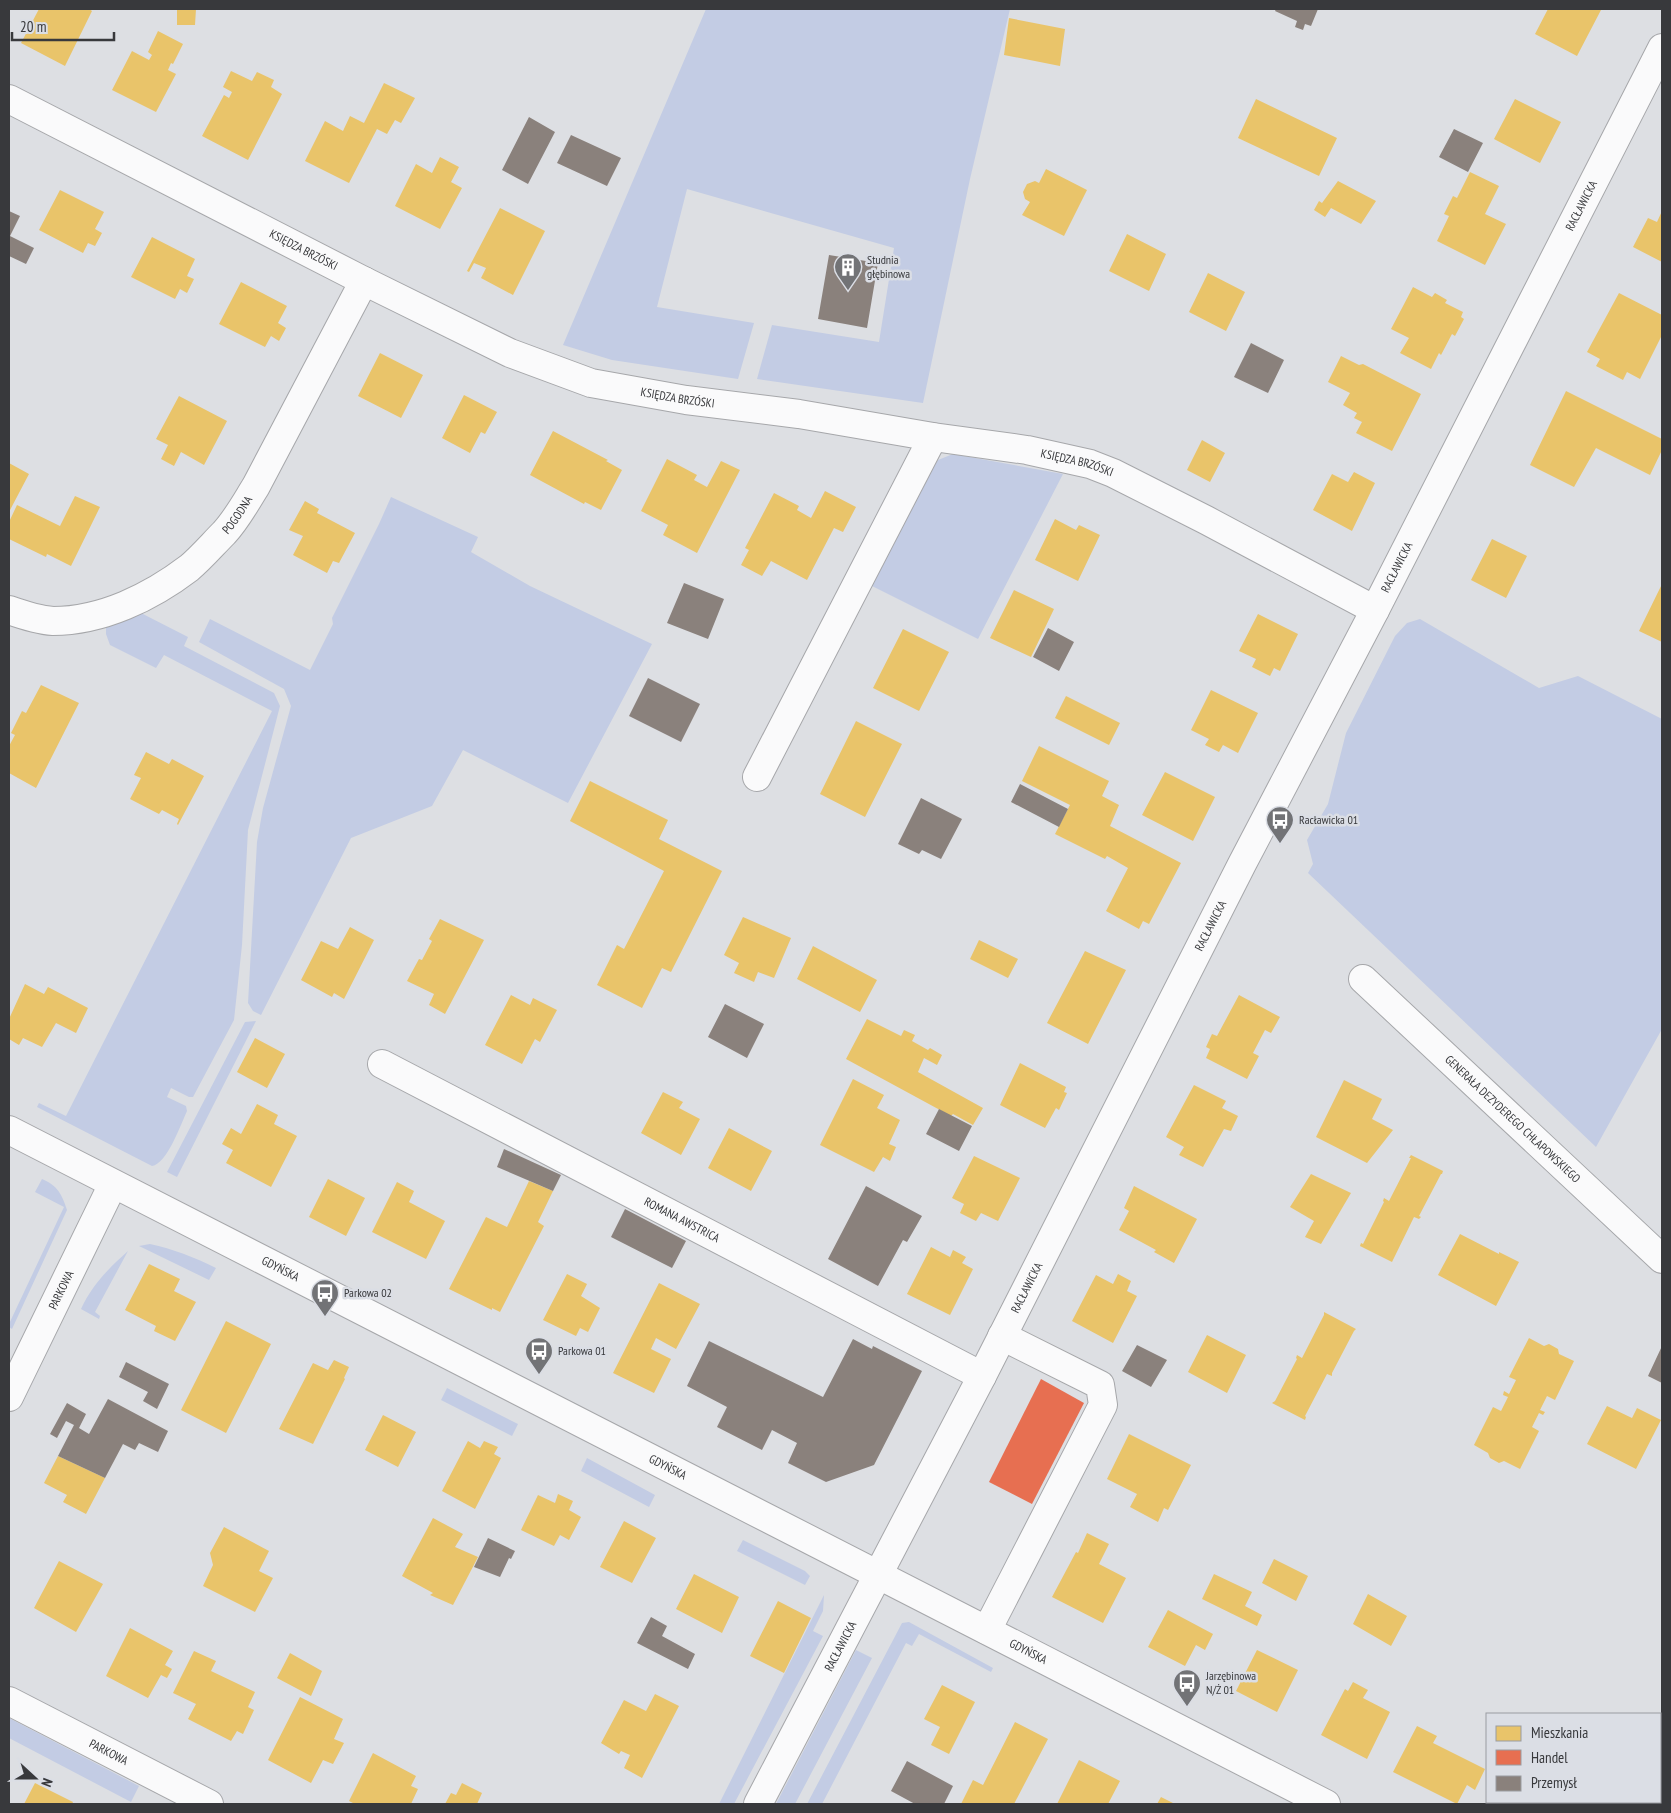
<svg xmlns="http://www.w3.org/2000/svg" width="1671" height="1813" font-family="'PT Sans Narrow',sans-serif">
<rect width="100%" height="100%" fill="#dddfe3"/>
<path fill="#c3cce4" d="M706,9H1010L970,179L923,403L757,379L772,325L879,342L894,248L687,189L657,307L754,323L738,379L612,360L563,345Z
M953,454L1063,474L978,639L868,584L922,477L938,460Z
M391,497L478,537L471,552L530,586L652,644L568,803L463,750L432,806L351,838L261,1015L253,1011L248,1003L257,842L263,808L291,706L284,689L199,642L210,619L310,670L333,624L332,618L379,524Z
M139,612L188,637L184,646L274,693L280,706L248,830L242,945L234,1020L193,1097H189L171,1088L167,1097L186,1106L187,1111C181,1124 167,1164 152,1166L37,1107L39,1103L66,1116L272,711L164,655L156,668L110,645L106,634V625Z
M1420,619L1539,688L1578,676L1662,719V1029L1596,1147L1308,873L1313,864L1307,840L1328,804L1346,733L1395,636L1407,623Z
M256,1021L177,1177L167,1172L245,1022Z
M42,1179C57,1185 62,1194 67,1210L12,1329L9,1327V1324L64,1207L35,1192Z
M150,1244C173,1249 194,1257 216,1268L209,1280L139,1246Z
M128,1251L95,1312L100,1316L99,1319L81,1309C92,1285 109,1268 128,1251Z
M447,1388L518,1424L512,1436L441,1400Z
M587,1458L655,1495L649,1507L581,1471Z
M743,1540L805,1571L810,1576L805,1585L737,1551Z
M824,1595L823,1611L813,1631L823,1636L734,1804H719Z
M909,1622L993,1668L991,1672L919,1634L912,1646L906,1643L822,1804H807L902,1623Z
M856,1650L872,1658L795,1804H776Z
M9,1718L139,1786L131,1802L9,1738Z"/>
<path fill="#e9c46a" d="M39,9H89L92,11L65,66L21,43Z
M177,9H196L195,25H177Z
M1548,9L1601,10L1577,56L1535,34Z
M1009,18L1065,29L1060,66L1004,55Z
M158,31L183,44L173,64L171,63L168,70L176,74L156,112L112,90L132,51L149,60L152,55L148,52Z
M231,71L252,81L257,72L274,80L271,87L282,94L248,160L202,136L224,95L229,98L232,92L223,87Z
M384,83L415,98L401,123L395,120L387,134L377,129L349,183L305,161L325,121L343,131L350,116L364,123Z
M1256,99L1337,138L1319,176L1238,138Z
M1515,99L1561,122L1540,163L1494,139Z
M440,157L459,167L451,182L462,188L440,229L395,206L416,164L432,173Z
M1046,169L1087,190L1064,236L1022,215L1030,202L1025,199L1023,192L1027,184L1035,181L1039,183Z
M1470,172L1499,186L1485,214L1506,224L1485,265L1437,241L1449,216L1444,214L1453,196L1457,198Z
M1338,181L1376,201L1361,224L1331,208L1325,217L1314,210L1319,201L1322,203Z
M60,190L104,212L95,229L102,233L95,246L88,243L83,253L39,230Z
M500,208L545,231L513,295L481,278L486,268L474,263L469,272L467,271Z
M1662,211V262L1633,247L1648,218L1657,222Z
M1127,234L1166,254L1149,291L1109,271Z
M152,237L195,259L187,276L194,279L187,293L180,289L175,299L131,277Z
M1208,273L1245,292L1226,331L1189,312Z
M241,282L287,306L278,323L286,328L279,341L271,336L265,347L219,324Z
M1413,287L1432,297L1435,293L1447,300L1445,303L1463,312L1461,317L1464,319L1455,336L1452,334L1441,355L1439,353L1431,369L1400,353L1409,338L1391,329Z
M1619,293L1662,315V335L1640,379L1627,372L1623,380L1596,366L1600,359L1587,352Z
M380,353L423,375L401,418L358,396Z
M1341,356L1359,365L1363,364L1421,394L1392,451L1356,433L1362,422L1354,418L1357,413L1343,405L1350,393L1328,382Z
M1566,391L1662,439V450L1650,475L1596,448L1574,487L1530,465Z
M464,395L497,412L485,434L481,432L470,453L442,438Z
M179,396L227,421L204,465L181,452L174,466L161,459L168,445L156,439Z
M553,431L608,460L606,461L622,470L601,510L585,502L584,504L530,475Z
M1202,440L1225,453L1210,482L1187,470Z
M667,459L697,475L694,480L707,487L721,461L740,470L697,553L663,535L668,525L641,511Z
M9,463L29,474L9,512Z
M1354,472L1375,483L1352,531L1313,510L1332,474L1348,482Z
M825,491L856,507L843,532L834,528L807,580L771,561L762,576L741,565L749,550L745,548L774,493L799,506L797,510L811,518Z
M75,496L100,507L71,566L47,554L46,557L9,539V522L17,505L60,526Z
M305,501L319,509L317,513L355,533L339,563L333,561L327,573L293,555L303,536L289,530Z
M1055,519L1076,530L1079,525L1100,535L1078,581L1035,560Z
M1492,539L1527,556L1506,598L1471,580Z
M1662,584V642L1639,631Z
M1014,590L1054,609L1031,657L990,638Z
M1258,614L1298,634L1280,671L1274,668L1270,676L1252,667L1256,659L1239,651Z
M903,629L949,652L919,711L873,688Z
M41,685L79,703L36,788L9,773V746L15,735L11,733L22,711L26,713Z
M1211,690L1258,713L1238,753L1223,745L1219,752L1205,745L1209,739L1191,730Z
M1066,696L1120,723L1109,745L1055,718Z
M856,721L902,744L865,817L820,794Z
M1039,746L1109,781L1102,796L1119,805L1110,826L1181,863L1149,924L1143,921L1139,929L1106,911L1128,868L1107,856L1105,859L1055,834L1070,805L1022,781Z
M146,752L169,764L172,759L204,776L178,825L177,824L179,819L162,810L159,814L130,799L141,778L134,775Z
M1165,772L1215,797L1193,841L1142,815Z
M590,781L668,820L659,839L722,871L671,972L662,968L642,1008L597,985L617,945L624,949L664,871L570,821Z
M743,917L791,938L774,978L758,972L754,982L734,973L739,963L724,955Z
M440,919L484,940L445,1014L429,1005L434,994L407,981L419,959L422,960L432,941L429,939Z
M350,927L374,940L344,999L334,993L332,997L301,980L321,941L338,949Z
M979,940L1018,959L1008,978L970,959Z
M813,946L877,980L860,1012L797,979Z
M1085,951L1126,970L1088,1044L1047,1023Z
M25,984L44,994L48,987L88,1008L76,1033L56,1023L42,1047L23,1038L19,1045L9,1039V1019Z
M511,995L530,1005L533,998L557,1010L540,1042L535,1039L522,1064L485,1045Z
M1239,995L1280,1017L1271,1033L1265,1030L1253,1053L1259,1056L1247,1079L1206,1058L1210,1049L1206,1047L1212,1034L1217,1036Z
M867,1019L901,1036L904,1030L915,1035L912,1041L928,1050L930,1048L942,1055L937,1065L924,1058L918,1072L983,1108L973,1125L953,1114L951,1116L846,1059Z
M255,1038L285,1054L267,1088L237,1072Z
M1020,1063L1066,1087L1064,1092L1067,1093L1059,1110L1056,1108L1045,1128L1000,1105Z
M853,1079L884,1095L877,1108L900,1120L889,1144L896,1147L890,1161L883,1157L874,1172L820,1145Z
M1344,1080L1382,1099L1372,1119L1393,1130L1367,1163L1316,1137Z
M1194,1085L1226,1101L1222,1108L1238,1116L1231,1131L1224,1129L1203,1167L1179,1155L1184,1147L1166,1137Z
M663,1092L683,1102L679,1108L700,1119L681,1155L641,1133Z
M257,1104L278,1115L274,1124L297,1136L271,1187L226,1163L233,1150L222,1144L231,1128L241,1134Z
M729,1128L772,1151L751,1191L708,1168Z
M1411,1155L1443,1171L1442,1174H1441L1419,1216L1421,1217L1419,1219L1414,1217L1392,1262L1360,1246L1361,1243L1363,1244L1384,1202L1383,1201L1384,1198L1389,1201L1411,1158H1409Z
M974,1156L1020,1178L998,1221L981,1213L976,1221L960,1213L964,1204L952,1198Z
M1311,1174L1351,1193L1321,1244L1305,1237L1314,1221L1290,1207Z
M328,1179L365,1198L346,1236L309,1217Z
M529,1181L553,1191L538,1222L544,1226L500,1312L492,1308V1310L449,1289L486,1217L507,1227Z
M397,1182L414,1191L409,1202L445,1221L426,1259L372,1232Z
M1134,1186L1197,1219L1174,1263L1154,1252L1156,1250L1119,1230L1129,1211L1124,1208Z
M1460,1234L1499,1254V1252L1519,1262L1496,1306L1438,1275Z
M931,1247L950,1257L953,1250L966,1257L962,1263L973,1269L950,1315L907,1294Z
M149,1264L180,1279L174,1291L196,1302L175,1341L154,1331L156,1326L125,1310Z
M567,1274L587,1284L581,1296L600,1308L588,1332L580,1328L576,1336L543,1320Z
M1118,1274L1131,1281L1127,1291L1137,1296L1113,1343L1072,1321L1096,1275L1113,1284Z
M659,1283L700,1304L676,1349L656,1338L651,1349L671,1359L654,1393L613,1373Z
M1324,1312L1356,1329L1354,1331L1332,1373V1376L1327,1374L1305,1416L1306,1417L1305,1420L1272,1403L1275,1401L1297,1359L1296,1358L1297,1355L1302,1358L1324,1315Z
M226,1321L271,1344L226,1433L181,1410Z
M1207,1335L1246,1355L1227,1393L1188,1372Z
M1529,1338L1544,1346L1549,1344L1558,1349L1559,1354L1574,1361L1555,1400L1547,1396L1540,1410L1545,1412L1543,1415L1539,1413L1532,1427L1539,1431L1520,1469L1504,1461L1499,1463L1490,1458L1488,1453L1474,1445L1493,1407L1501,1411L1508,1397L1503,1395L1504,1391L1509,1394L1516,1380L1509,1377Z
M334,1360L349,1367L344,1378L345,1379L313,1444L279,1429L313,1363L328,1370Z
M1607,1406L1632,1418L1637,1408L1661,1420L1636,1469L1587,1444Z
M383,1415L416,1432L398,1467L365,1450Z
M1129,1434L1191,1465L1168,1510L1164,1508L1158,1522L1130,1507L1137,1494L1107,1479Z
M468,1441L480,1448L484,1441L498,1447L494,1454L501,1458L475,1509L442,1491Z
M58,1456L105,1478L86,1514L63,1502L67,1495L44,1483Z
M558,1494L573,1501L569,1510L581,1517L569,1540L560,1535L554,1546L521,1530L538,1495L555,1503Z
M433,1518L463,1534L455,1547L478,1557L453,1605L430,1595L433,1593L402,1576Z
M624,1521L656,1538L632,1583L600,1567Z
M224,1527L269,1551L259,1571L273,1578L255,1612L203,1586L213,1565L210,1553Z
M1087,1533L1109,1544L1099,1564L1126,1578L1103,1623L1052,1597L1076,1552L1078,1553Z
M1274,1559L1308,1576L1296,1601L1262,1583Z
M59,1561L103,1584L76,1632L34,1608Z
M694,1574L739,1597L722,1633L676,1609Z
M1214,1574L1252,1592L1245,1606L1262,1615L1257,1626L1202,1599Z
M1368,1594L1407,1616L1391,1646L1353,1624Z
M778,1601L811,1618L784,1673L750,1656Z
M1168,1610L1213,1634L1205,1650L1196,1645L1185,1666L1148,1647Z
M130,1628L173,1651L165,1665L172,1669L167,1678L161,1675L148,1698L106,1676Z
M1257,1650L1298,1670L1277,1712L1236,1691Z
M194,1651L216,1661L211,1671L255,1692L248,1707L254,1710L243,1734L237,1731L231,1741L188,1719L196,1704L173,1693Z
M290,1653L322,1671L311,1696L277,1678Z
M1353,1682L1368,1690L1363,1698L1390,1712L1367,1759L1321,1735L1345,1689L1348,1691Z
M942,1685L975,1702L949,1754L931,1745L940,1727L924,1719Z
M655,1694L679,1706L642,1778L624,1768L630,1755L621,1751L619,1754L601,1743L624,1700L646,1711Z
M300,1697L343,1719L334,1739L344,1743L333,1764L323,1760L311,1783L268,1760Z
M1015,1722L1048,1739L1014,1804H961L973,1780L983,1785Z
M1417,1726L1437,1736L1433,1743L1485,1769L1475,1790L1467,1785L1457,1804L1393,1772Z
M373,1753L416,1776L411,1786L418,1789L411,1804H355L349,1801Z
M1079,1760L1120,1781L1108,1804H1057Z
M35,1783L73,1802L72,1804H24Z
M462,1783L482,1793L477,1804H445L451,1793L456,1795Z
M1161,1797L1175,1804H1157Z
M1518,1802H1570L1569,1804H1516Z
M1612,1802H1638L1643,1804H1611Z"/>
<path fill="#e76f51" d="M1041,1379L1084,1403L1032,1504L989,1482Z"/>
<path fill="#8a817c" d="M1276,9H1318L1311,26L1305,24L1303,30L1295,27L1297,21L1275,11Z
M529,117L555,132L528,184L502,170Z
M1454,129L1483,143L1468,172L1439,157Z
M571,135L621,158L607,186L557,163Z
M9,211L20,216L10,236L34,248L26,264L9,256Z
M829,255L878,263L867,328L818,319Z
M1251,343L1284,360L1268,393L1234,377Z
M684,583L724,599L708,639L667,623Z
M1048,628L1074,642L1059,671L1033,657Z
M648,678L700,704L681,742L629,716Z
M1020,784L1068,809L1059,827L1011,802Z
M921,798L962,819L941,859L922,850L919,854L898,844Z
M725,1004L764,1024L747,1058L708,1037Z
M939,1109L972,1126L959,1151L926,1134Z
M504,1149L561,1175L553,1191L497,1167Z
M866,1186L922,1216L907,1242L903,1240L878,1286L828,1259Z
M625,1209L686,1241L672,1268L611,1237Z
M853,1339L872,1349L873,1346L922,1371L874,1465L826,1482L788,1463L797,1443L772,1430L762,1450L717,1427L727,1407L687,1386L709,1341L823,1397Z
M1137,1345L1167,1360L1151,1387L1122,1371Z
M1662,1346V1383L1648,1376Z
M126,1362L169,1384L157,1409L143,1401L148,1392L119,1377Z
M108,1399L168,1431L158,1452L139,1443L135,1450L123,1444L105,1478L58,1456L74,1425L66,1421L57,1438L50,1434L67,1403L86,1414L79,1428L89,1434Z
M488,1538L515,1551L511,1559L509,1558L500,1577L474,1567Z
M651,1617L667,1626L662,1636L695,1654L688,1669L637,1643Z
M907,1761L953,1786L944,1804H915L891,1791Z"/>
<g fill="none" stroke-linecap="round" stroke-linejoin="round">
<g stroke="#a6a7aa" stroke-width="30">
<g id="minor">
<path id="s1" d="M9,99L364,281L510,353L591,383L686,400L799,414L933,437L1027,450L1090,464L1113,473L1206,520L1375,610"/>
<path id="s2" d="M9,610C23,615 38,620 53,621C102,621 151,597 189,568C201,558 213,544 224,533C237,519 246,502 256,486L364,281"/>
<path d="M757,777L933,437"/>
<path id="s3" d="M1363,979L1662,1259"/>
<path id="s4" d="M382,1064L982,1376"/>
<path id="s5" d="M9,1130L1326,1804"/>
<path id="s6" d="M9,1397L113,1184"/>
<path d="M987,1630L1103,1405L1100,1385L1002,1336"/>
<path id="s7" d="M9,1701L209,1804"/>
<path id="s8" d="M758,1804L982,1376L1242,864L1375,610L1662,48"/>
</g>
</g>
<use href="#minor" stroke="#fafafb" stroke-width="28"/>
</g>
<defs>
<g id="building-pin" transform="scale(1.4375)"><path d="M0 17L-7.5 6A9.5 9.5 0 1 1 7.5 6Z" fill="#727376" stroke="#dbdee5"/><path d="M-4-6H4V6H1V3H-1V6H-4ZM-2.5-4.3h1.7v1.8h-1.7ZM.8-4.3h1.7v1.8H.8ZM-2.5-1h1.7V.8h-1.7ZM.8-1h1.7V.8H.8Z" fill="#fff"/></g>
<g id="bus-pin" transform="scale(1.4375)"><path d="M0 17L-7.5 6A9.5 9.5 0 1 1 7.5 6Z" fill="#727376" stroke="#dbdee5"/><path d="M-5-6H5V4H4V6H2V4H-2V6H-4V4H-5ZM-3.5-4V0h7V-4ZM-3.5 1.2v1.5H-2V1.2ZM2 1.2v1.5H3.5V1.2Z" fill="#fff"/></g>
</defs>
<g fill-rule="evenodd">
<use href="#building-pin" x="848" y="267"/>
<use href="#bus-pin" x="1280" y="820"/>
<use href="#bus-pin" x="325" y="1293"/>
<use href="#bus-pin" x="539" y="1351"/>
<use href="#bus-pin" x="1187" y="1683"/>
</g>
<g text-anchor="middle" stroke-width="5" stroke-linejoin="round" paint-order="stroke">
<g font-size="12" fill="#38393c" stroke="#dbdee5">
<text dy="4" stroke="none"><textPath href="#s8" startOffset="1798">RACŁAWICKA</textPath></text>
<text dy="4" stroke="none"><textPath href="#s1" startOffset="331">KSIĘDZA BRZÓSKI</textPath></text>
<text dy="4" stroke="none"><textPath href="#s1" startOffset="736">KSIĘDZA BRZÓSKI</textPath></text>
<text dy="4" stroke="none"><textPath href="#s1" startOffset="1141">KSIĘDZA BRZÓSKI</textPath></text>
<text dy="4" stroke="none"><textPath href="#s2" startOffset="266">POGODNA</textPath></text>
<text dy="4" stroke="none"><textPath href="#s8" startOffset="1392">RACŁAWICKA</textPath></text>
<text dy="4" stroke="none"><textPath href="#s8" startOffset="988">RACŁAWICKA</textPath></text>
<text dy="4" stroke="none"><textPath href="#s3" startOffset="205">GENERAŁA DEZYDEREGO CHŁAPOWSKIEGO</textPath></text>
<text dy="4" stroke="none"><textPath href="#s4" startOffset="338">ROMANA AWSTRICA</textPath></text>
<text dy="4" stroke="none"><textPath href="#s5" startOffset="305">GDYŃSKA</textPath></text>
<text dy="4" stroke="none"><textPath href="#s8" startOffset="582">RACŁAWICKA</textPath></text>
<text dy="4" stroke="none"><textPath href="#s6" startOffset="119">PARKOWA</textPath></text>
<text dy="4" stroke="none"><textPath href="#s5" startOffset="740">GDYŃSKA</textPath></text>
<text dy="4" stroke="none"><textPath href="#s8" startOffset="178">RACŁAWICKA</textPath></text>
<text dy="4" stroke="none"><textPath href="#s5" startOffset="1145">GDYŃSKA</textPath></text>
<text dy="4" stroke="none"><textPath href="#s7" startOffset="112">PARKOWA</textPath></text>
</g>
<g font-size="12" fill="#38393c" stroke="#dbdee5" text-anchor="start">
<text x="867" y="264">Studnia<tspan x="867" dy="14">głębinowa</tspan></text>
<text x="1299" y="824">Racławicka 01</text>
<text x="344" y="1297">Parkowa 02</text>
<text x="558" y="1355">Parkowa 01</text>
<text x="1206" y="1680">Jarzębinowa<tspan x="1206" dy="14">N/Ż 01</tspan></text>
</g>
</g>
<rect width="1671" height="1813" fill="none" stroke="#38393c" stroke-width="20"/>
<rect x="1486" y="1713" width="175" height="90" fill="#dbdee5" stroke="#9a9ca1"/>
<rect x="1496" y="1726" width="25" height="15" fill="#e9c46a" stroke="#9a9ca1"/>
<text x="1531" y="1738" font-size="15" fill="#38393c">Mieszkania</text>
<rect x="1496" y="1750" width="25" height="15" fill="#e76f51" stroke="#9a9ca1"/>
<text x="1531" y="1763" font-size="15" fill="#38393c">Handel</text>
<rect x="1496" y="1776" width="25" height="15" fill="#8a817c" stroke="#9a9ca1"/>
<text x="1531" y="1788" font-size="15" fill="#38393c">Przemysł</text>
<g transform="translate(35 1778) rotate(111)" stroke="#dbdee5" stroke-width="4" paint-order="stroke">
<path d="M0-4L9 19L0 12L-9 19Z" fill="#38393c"/>
<text y="-8" font-size="14" font-weight="bold" text-anchor="middle" fill="#38393c">N</text>
</g>
<path d="M12 32v8h102v-8" fill="none" stroke="#38393c" stroke-width="2.5"/>
<text x="20" y="32" font-size="15" fill="#38393c" stroke="#dbdee5" stroke-width="4" paint-order="stroke">20 m</text>
</svg>
